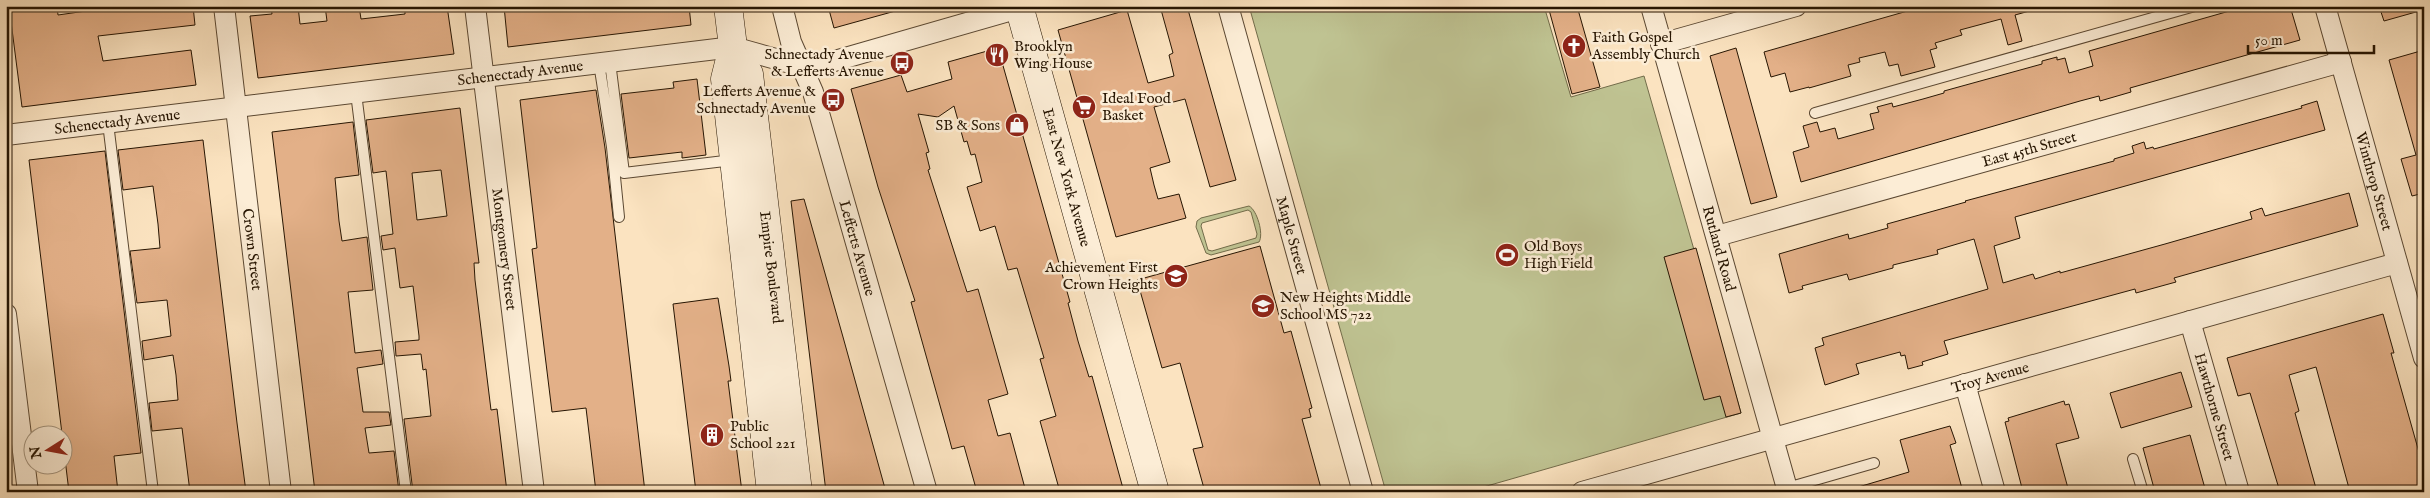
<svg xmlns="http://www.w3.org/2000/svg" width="2430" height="498" font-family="'IM FELL English',serif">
<rect width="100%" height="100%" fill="#fbe3c0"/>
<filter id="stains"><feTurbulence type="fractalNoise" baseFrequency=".004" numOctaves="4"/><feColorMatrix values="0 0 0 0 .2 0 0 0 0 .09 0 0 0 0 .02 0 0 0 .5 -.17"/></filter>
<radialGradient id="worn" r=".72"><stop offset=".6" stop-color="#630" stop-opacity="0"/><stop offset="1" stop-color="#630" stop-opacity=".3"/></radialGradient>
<path fill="#bfc392" stroke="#726c4a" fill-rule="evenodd" d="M1249,6H1544L1571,97L1644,76L1741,413L1466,492H1386Z
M1249,206C1257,210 1264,234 1259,242L1211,255L1206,253L1196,227L1197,221L1201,218ZM1248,210L1251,212L1257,234L1256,238L1212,251L1208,250L1201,226L1202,223Z"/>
<path fill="#e3b088" stroke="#261502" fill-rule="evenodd" d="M9,6H57L58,15L121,6H193L195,25L98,36L103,61L191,50L196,85L22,107Z
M271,6H298L300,24L327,21L325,6H359L361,19L405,14V6H447L454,54L258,78L250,16L272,14Z
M504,6H689L691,25L508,47Z
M828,6H898L899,10L834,28Z
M1160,6H1187L1236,180L1210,187L1185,99L1154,107L1170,162L1150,168L1154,185L1158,199L1179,194L1186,218L1116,237L1058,30L1127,10L1148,83L1174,76L1169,55L1173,53Z
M1548,6H1577L1600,87L1572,94Z
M1925,6H2032L2033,10L2015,15L2022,41L2008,45L2001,19L1960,30L1962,35L1935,43L1937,48L1930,50L1935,67L1901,76L1898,64L1889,66L1885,52L1859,58L1860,62L1848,65L1851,76L1809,88V87L1790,92L1785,73L1771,77L1764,52Z
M2232,6H2290L2300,40L2130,88L2131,92L2100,101L2099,96L2080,101L1801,182L1793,152L1809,147L1803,126L1817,122L1820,132L1835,128L1838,139L1874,129L1870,114L1879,112L1877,107L1892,103L1893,107L1923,99L1944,93V91L2042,64V61L2057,57V60L2065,58L2069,73L2093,66L2089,51L2233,10Z
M2379,6H2422L2423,10L2384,21Z
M998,48L1070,302L1068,303L1078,341L1089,377L1092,376L1124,492H1060L1040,421L1056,416L1040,359L1044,358L1017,268L1008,270L995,226L980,231L967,187L982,182L975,154L971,155L967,141L964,142L954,106L938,117L918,114L929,152L926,153L930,169L928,170L967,292L978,289L1008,394L988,400L998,436L1010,433L1026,492H977L964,446L952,449L948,434L911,302L915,301L878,187L851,89L901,75L907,92L952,79L948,62Z
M1736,48L1777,197L1751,204L1710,56Z
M2424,50V193L2412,196L2401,159L2416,155L2389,60Z
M697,79L706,155L682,158V152L629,158L621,94L674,88L673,82Z
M596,90L605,148L645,492H596L586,408L552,412L532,249L537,248L520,100Z
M2317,101L2325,130L2015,217L2020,238L1994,246L2003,283L2033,274L2035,279L2060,271V273L2165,244L2252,219L2250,212L2262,208L2265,216L2349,193L2358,226L2174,278L2176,282L2136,293L2135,289L1944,341L1948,354L1922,362L1923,365L1908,369L1905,355L1901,356L1900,352L1856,364L1859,374L1825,385L1815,348L1824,345L1822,338L1988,289L1974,239L1937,250L1938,254L1893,265V268L1849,280L1847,274L1802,286L1803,289L1789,293L1779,254L1848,234L1849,239L1888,228L1887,224L1966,202L1965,201L2114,161V159L2134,153L2132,146L2144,142L2146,149L2153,147L2154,149L2302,108L2301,106Z
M460,108L479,263H474L475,280L491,410L497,409L507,492H413L404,419L431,416L426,369L423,370L421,354L396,356L395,342L419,340V336L413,286L400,288L395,248L383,250L381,236L393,234L386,171L373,173L366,120ZM441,170L447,216L417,220L412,173Z
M353,122L359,175L335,178L339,221L342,241L367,237L373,290L348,292L353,336L355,353L381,350L383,364L357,368L363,412H389L391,425L365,428L369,453L394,451L399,492H315L272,132Z
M203,140L237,423L246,492H190L182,428L152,431L149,403L178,400L176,375L173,355L144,360L142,341L171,336L167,300L137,303L130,251L160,248L158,224L153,186L123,190L118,150Z
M105,151L141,453L114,456L118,492H69L29,160Z
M804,199L843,337L886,492H826L791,201Z
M1260,246L1284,333L1291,331L1312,408L1309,409L1311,417L1302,419L1322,492H1205L1193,449L1203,447L1180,363L1162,368L1137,280Z
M1696,248L1741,413L1726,417L1720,396L1704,400L1664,257Z
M718,298L729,366L731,381H728L742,492H696L673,304Z
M2383,314L2394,353H2391L2424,470V492H2350L2316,367L2289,375L2299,411L2295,413L2317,492H2280L2250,393L2238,396L2227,358Z
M2181,372L2192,407L2121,428L2110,393Z
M2064,401L2065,405L2069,404L2079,438L2056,444L2069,492H2023L2005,422L2009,421L2008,418Z
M1950,426L1956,443L1950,445L1963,492H1855V488L1909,472L1900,440Z
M2190,435L2206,492H2155L2143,448Z"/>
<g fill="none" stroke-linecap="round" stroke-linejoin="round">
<g stroke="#5b4832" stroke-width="12">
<path id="lane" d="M610,62L624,173L733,160
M599,63L612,147L619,217
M356,93L406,492
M1815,113L2195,6
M108,123L153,492
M2133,459L2143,492
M1787,488L1874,463"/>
</g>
<g stroke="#5b4832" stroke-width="22">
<g id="street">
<path id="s1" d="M224,6L281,492"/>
<path id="s2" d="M475,6L534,492"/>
<path id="s3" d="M782,6L791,42L813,92L927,492"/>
<path id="s4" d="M1228,6L1363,492"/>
<path id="s5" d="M1651,6L1788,492"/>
<path id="s6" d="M2325,6L2424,358"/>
<path d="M1661,44L1796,6"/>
<path id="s7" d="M6,135L733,47L801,66L824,64L1026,6"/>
<path id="s8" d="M1717,236L2341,62"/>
<path d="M6,314L28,492"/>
<path id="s9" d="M2190,321L2239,492"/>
<path d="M1965,384L1995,492"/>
<path id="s10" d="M1582,492L2397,263"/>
</g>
</g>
<g stroke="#261502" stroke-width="29">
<g id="secondary">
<path d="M728,6L733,47L725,79L771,492"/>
<path id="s11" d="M1019,6L1155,492"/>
<path id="s12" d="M733,47L749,74L798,492"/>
</g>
</g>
<use href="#lane" stroke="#fcedd6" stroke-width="10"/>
<use href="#street" stroke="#fcedd6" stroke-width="20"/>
<use href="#secondary" stroke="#fcedd6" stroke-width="28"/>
</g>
<defs>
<g id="church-disc" transform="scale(1.25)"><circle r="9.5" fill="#8f2418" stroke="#fcedd6"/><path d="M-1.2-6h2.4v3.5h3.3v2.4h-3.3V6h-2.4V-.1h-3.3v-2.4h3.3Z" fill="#fff"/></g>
<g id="restaurant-disc" transform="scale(1.25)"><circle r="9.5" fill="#8f2418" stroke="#fcedd6"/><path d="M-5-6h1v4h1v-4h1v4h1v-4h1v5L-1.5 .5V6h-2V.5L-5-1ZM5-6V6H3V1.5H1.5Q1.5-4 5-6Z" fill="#fff"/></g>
<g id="bus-disc" transform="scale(1.25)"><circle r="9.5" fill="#8f2418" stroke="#fcedd6"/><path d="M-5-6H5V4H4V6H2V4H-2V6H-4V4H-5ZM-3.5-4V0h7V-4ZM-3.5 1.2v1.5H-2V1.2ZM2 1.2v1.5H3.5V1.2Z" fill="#fff"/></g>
<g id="supermarket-disc" transform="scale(1.25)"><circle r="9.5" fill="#8f2418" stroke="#fcedd6"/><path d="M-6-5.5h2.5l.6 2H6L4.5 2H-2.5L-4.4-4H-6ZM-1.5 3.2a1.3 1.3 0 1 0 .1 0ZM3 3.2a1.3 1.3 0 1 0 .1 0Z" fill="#fff"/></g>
<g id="shop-disc" transform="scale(1.25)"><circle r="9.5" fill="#8f2418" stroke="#fcedd6"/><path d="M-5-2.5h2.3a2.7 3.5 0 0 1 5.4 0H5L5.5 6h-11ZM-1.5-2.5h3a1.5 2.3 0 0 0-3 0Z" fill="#fff"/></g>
<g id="stadium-disc" transform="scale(1.25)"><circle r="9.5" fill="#8f2418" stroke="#fcedd6"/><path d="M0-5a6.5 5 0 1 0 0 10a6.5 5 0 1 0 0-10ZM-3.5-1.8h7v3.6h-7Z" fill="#fff"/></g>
<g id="school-disc" transform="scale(1.25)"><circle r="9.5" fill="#8f2418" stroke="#fcedd6"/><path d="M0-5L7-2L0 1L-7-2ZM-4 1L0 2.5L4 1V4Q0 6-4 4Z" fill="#fff"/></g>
<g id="building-disc" transform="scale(1.25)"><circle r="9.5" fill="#8f2418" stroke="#fcedd6"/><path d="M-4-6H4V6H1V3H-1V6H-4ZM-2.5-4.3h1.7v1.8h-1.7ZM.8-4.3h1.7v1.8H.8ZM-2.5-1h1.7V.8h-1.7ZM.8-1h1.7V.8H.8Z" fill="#fff"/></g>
</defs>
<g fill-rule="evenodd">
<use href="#church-disc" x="1574" y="46"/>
<use href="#restaurant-disc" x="997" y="55"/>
<use href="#bus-disc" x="902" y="63"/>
<use href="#bus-disc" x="833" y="100"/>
<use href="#supermarket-disc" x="1084" y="107"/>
<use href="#shop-disc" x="1017" y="125"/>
<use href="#stadium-disc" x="1507" y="255"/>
<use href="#school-disc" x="1176" y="276"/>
<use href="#school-disc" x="1263" y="306"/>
<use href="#building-disc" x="712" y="435"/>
</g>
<g text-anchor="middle" stroke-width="5" stroke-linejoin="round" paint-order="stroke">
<g font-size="15" fill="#261502" stroke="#fcedd6" text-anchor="start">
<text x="1592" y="42">Faith Gospel<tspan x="1592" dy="17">Assembly Church</tspan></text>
<text x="1014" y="51">Brooklyn<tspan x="1014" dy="17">Wing House</tspan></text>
<text x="884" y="59" text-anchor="end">Schnectady Avenue<tspan x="884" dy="17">&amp; Lefferts Avenue</tspan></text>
<text x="816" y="96" text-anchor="end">Lefferts Avenue &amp;<tspan x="816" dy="17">Schnectady Avenue</tspan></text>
<text x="1102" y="103">Ideal Food<tspan x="1102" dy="17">Basket</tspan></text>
<text x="1000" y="130" text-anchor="end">SB &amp; Sons</text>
<text x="1524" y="251">Old Boys<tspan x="1524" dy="17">High Field</tspan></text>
<text x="1158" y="272" text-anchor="end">Achievement First<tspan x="1158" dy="17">Crown Heights</tspan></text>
<text x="1280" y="302">New Heights Middle<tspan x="1280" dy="17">School MS 722</tspan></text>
<text x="730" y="431">Public<tspan x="730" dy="17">School 221</tspan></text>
</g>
<g font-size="15" fill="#261502" stroke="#fcedd6">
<text dy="5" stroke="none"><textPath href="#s7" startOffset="518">Schenectady Avenue</textPath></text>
<text dy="5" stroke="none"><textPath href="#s7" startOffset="112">Schenectady Avenue</textPath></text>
<text dy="5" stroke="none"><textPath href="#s8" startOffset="324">East 45th Street</textPath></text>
<text dy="5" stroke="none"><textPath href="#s11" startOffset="178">East New York Avenue</textPath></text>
<text dy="5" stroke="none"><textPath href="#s6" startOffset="182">Winthrop Street</textPath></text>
<text dy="5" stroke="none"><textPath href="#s4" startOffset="238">Maple Street</textPath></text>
<text dy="5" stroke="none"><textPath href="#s3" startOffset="254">Lefferts Avenue</textPath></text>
<text dy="5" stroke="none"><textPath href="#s1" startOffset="245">Crown Street</textPath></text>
<text dy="5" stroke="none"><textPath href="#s2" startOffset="245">Montgomery Street</textPath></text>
<text dy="5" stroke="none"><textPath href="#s5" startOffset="252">Rutland Road</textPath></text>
<text dy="5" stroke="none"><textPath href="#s12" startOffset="226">Empire Boulevard</textPath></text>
<text dy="5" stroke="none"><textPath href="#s10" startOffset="424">Troy Avenue</textPath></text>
<text dy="5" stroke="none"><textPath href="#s9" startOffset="89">Hawthorne Street</textPath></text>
</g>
</g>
<rect width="2430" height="498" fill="none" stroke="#fbe3c0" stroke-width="25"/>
<rect x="8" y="8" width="2415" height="483" fill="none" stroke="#261502" stroke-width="2.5"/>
<rect x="12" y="12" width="2405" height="473" fill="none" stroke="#261502"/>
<g transform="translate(48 450) rotate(259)"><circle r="24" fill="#fcedd6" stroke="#a69781"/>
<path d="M0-4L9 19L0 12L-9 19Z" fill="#8f2418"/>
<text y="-8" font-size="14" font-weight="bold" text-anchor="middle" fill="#261502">N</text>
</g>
<path d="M2248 45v8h126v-8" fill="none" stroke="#261502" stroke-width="2.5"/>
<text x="2255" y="45" font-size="15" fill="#261502" stroke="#fcedd6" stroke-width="4" paint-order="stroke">50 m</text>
<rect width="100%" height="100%" filter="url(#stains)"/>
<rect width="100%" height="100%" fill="url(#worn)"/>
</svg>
